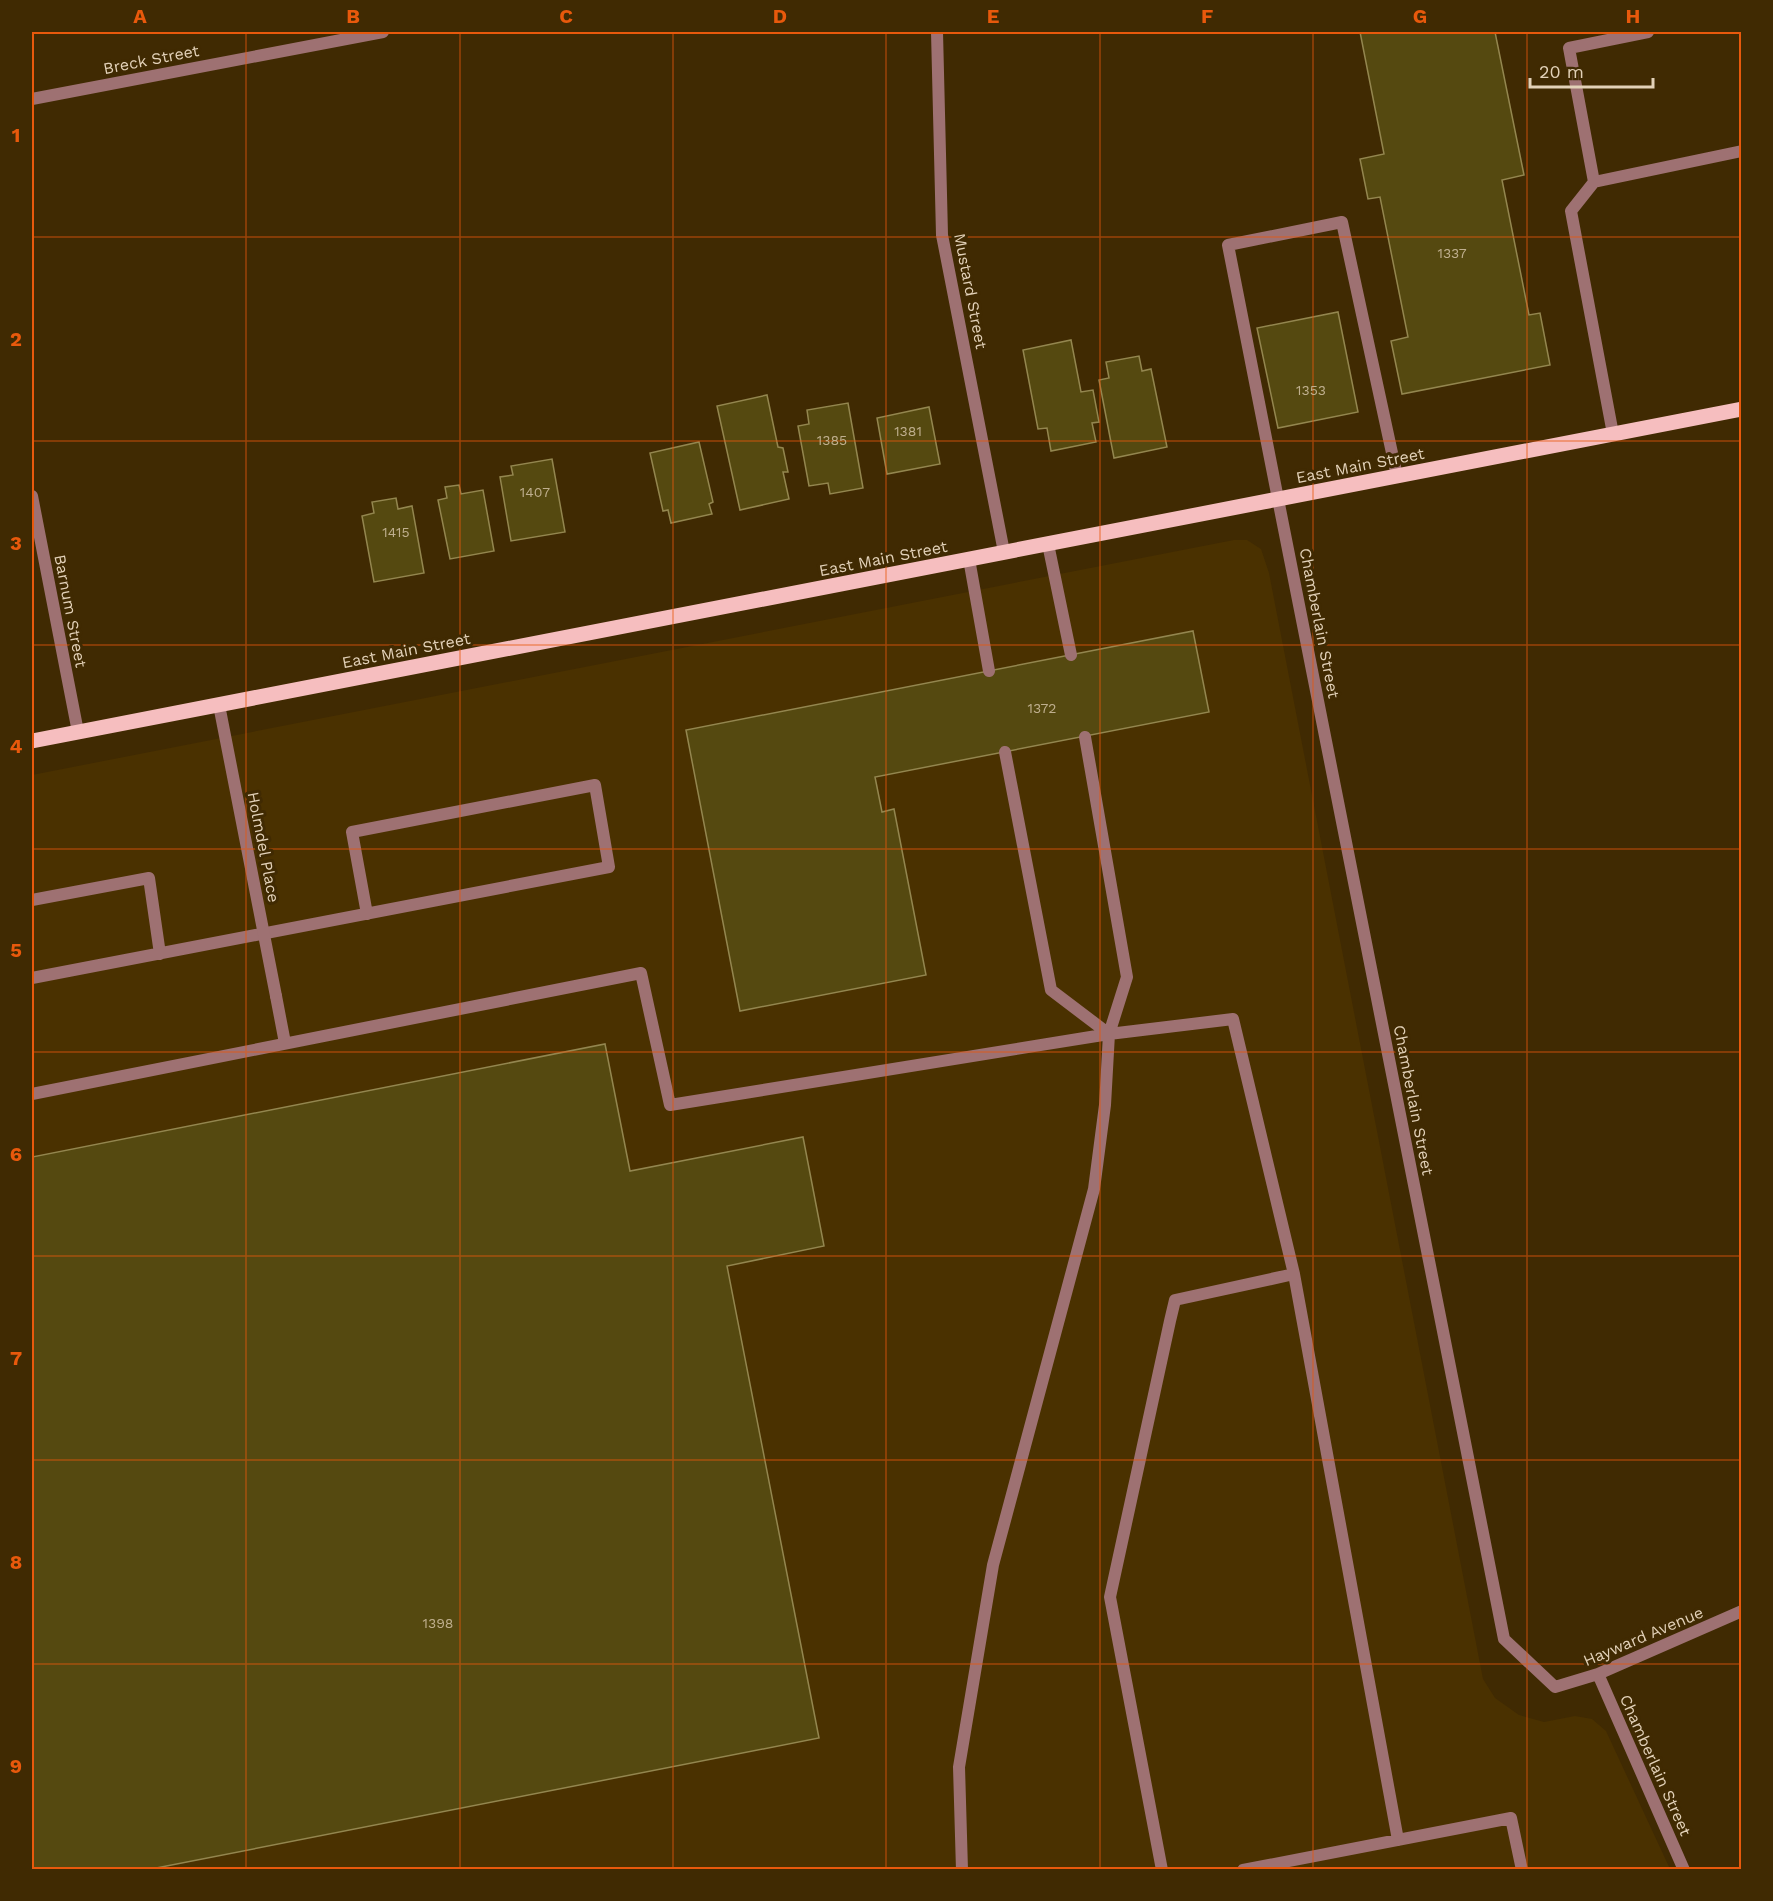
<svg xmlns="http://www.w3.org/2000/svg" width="1773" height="1901" font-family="'Work Sans',sans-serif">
<rect width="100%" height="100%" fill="#402a02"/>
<path fill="#4a3100" d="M1234,540H1247L1261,549L1269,573L1483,1679L1495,1698L1519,1715L1544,1722L1575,1716L1592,1719L1606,1731L1670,1869L32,1870V775Z"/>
<path fill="#554910" stroke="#93864f" stroke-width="1.5" d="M1360,32H1495L1524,175L1502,180L1529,315L1540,313L1550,365L1402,394L1391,341L1408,337L1380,197L1368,199L1360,159L1384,154Z
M1338,312L1358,412L1278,428L1257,328Z
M1071,340L1081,392L1093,390L1099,422L1092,423L1096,442L1051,451L1047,428L1038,429L1023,350Z
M1139,356L1142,371L1151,369L1167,447L1114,458L1099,380L1109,378L1106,362Z
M767,395L778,447L783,448L788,472H783L789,499L740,510L717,406Z
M848,403L863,488L830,494L828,483L809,486L798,426L809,424L807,410Z
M929,407L940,464L887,474L877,418Z
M699,442L713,502L709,504L712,514L671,523L668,510L663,511L650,453Z
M552,459L565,532L511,541L500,477L513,475L511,466Z
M459,485L461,494L483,490L494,551L450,559L438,500L447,498L445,487Z
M396,498L398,509L412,506L424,573L374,582L362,516L374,513L372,502Z
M1193,631L1209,712L875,777L882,812L894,809L926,975L740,1011L686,730Z
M605,1044L630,1171L803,1137L824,1246L727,1266L819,1738L146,1870H32V1157Z"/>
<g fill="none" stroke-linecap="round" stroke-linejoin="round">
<path stroke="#9e7172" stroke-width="12" d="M1594,182L1569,48L1648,32
M1613,434L1571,211L1594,182L1742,151
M1278,499L1228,245L1342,222L1397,476
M1048,544L1071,655
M969,559L989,671
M1005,752L1051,990L1109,1034
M32,900L149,878L160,954
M32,978L609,867L595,785L352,832L367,914
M276,996L285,1043
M32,1094L641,973L670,1105L1109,1034L1233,1019L1294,1274L1398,1840
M962,1870L959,1767L993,1565L1094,1189L1105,1105L1109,1034L1127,977L1085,737
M1162,1870L1110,1597L1170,1321L1175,1300L1294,1274
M1243,1870L1511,1818L1522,1870"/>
<path stroke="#9e7172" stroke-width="12" d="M937,32L942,235L1004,552
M32,99L383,32
M32,496L78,732
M1278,499L1504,1639L1555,1687L1598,1674L1742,1611
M219,705L276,996
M1598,1674L1684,1870"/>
<path stroke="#f6bebf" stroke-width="15" d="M32,741L1742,409"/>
</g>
<path fill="none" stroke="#e8590c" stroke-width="1.5" stroke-opacity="0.55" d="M246,32V1870M460,32V1870M673,32V1870M886,32V1870M1100,32V1870M1313,32V1870M1527,32V1870M32,237H1742M32,441H1742M32,645H1742M32,849H1742M32,1052H1742M32,1256H1742M32,1460H1742M32,1664H1742"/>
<g text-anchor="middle" stroke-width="6" stroke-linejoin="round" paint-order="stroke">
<g font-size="14" fill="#bfaf8e">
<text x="1452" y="258">1337</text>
<text x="1311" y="395">1353</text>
<text x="908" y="436">1381</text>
<text x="832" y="445">1385</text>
<text x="535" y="497">1407</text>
<text x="396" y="537">1415</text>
<text x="1042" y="713">1372</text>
<text x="438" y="1628">1398</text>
</g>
<g font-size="16" fill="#e2d1b8" stroke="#402a02">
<text transform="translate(151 59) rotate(-11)" y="6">Breck Street</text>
<text transform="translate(971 291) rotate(79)" y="6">Mustard Street</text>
<text transform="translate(1360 465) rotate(-11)" y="6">East Main Street</text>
<text transform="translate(883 558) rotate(-11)" y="6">East Main Street</text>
<text transform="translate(71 611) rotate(79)" y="6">Barnum Street</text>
<text transform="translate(1320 623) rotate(79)" y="6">Chamberlain Street</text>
<text transform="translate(406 650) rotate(-11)" y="6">East Main Street</text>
<text transform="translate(264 847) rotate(79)" y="6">Holmdel Place</text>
<text transform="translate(1414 1100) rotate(79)" y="6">Chamberlain Street</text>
<text transform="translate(1643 1636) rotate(-23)" y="6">Hayward Avenue</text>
<text transform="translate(1656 1765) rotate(66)" y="6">Chamberlain Street</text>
</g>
</g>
<rect width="1773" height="1901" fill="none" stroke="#402a02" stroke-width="66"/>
<path d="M1530 78v9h123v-9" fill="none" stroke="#e2d1b8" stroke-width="3"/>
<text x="1539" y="78" font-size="18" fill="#e2d1b8" stroke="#402a02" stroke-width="4.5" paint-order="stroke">20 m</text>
<rect x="33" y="33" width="1707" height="1835" fill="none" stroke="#e8590c" stroke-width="2"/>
<g font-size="20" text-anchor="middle" font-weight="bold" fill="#e8590c">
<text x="140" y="23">A</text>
<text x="353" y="23">B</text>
<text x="566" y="23">C</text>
<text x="780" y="23">D</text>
<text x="993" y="23">E</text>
<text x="1207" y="23">F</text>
<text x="1420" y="23">G</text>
<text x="1633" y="23">H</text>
<text x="16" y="142">1</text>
<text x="16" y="346">2</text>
<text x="16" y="550">3</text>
<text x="16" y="753">4</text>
<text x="16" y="957">5</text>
<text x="16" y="1161">6</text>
<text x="16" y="1365">7</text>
<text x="16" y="1569">8</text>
<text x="16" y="1773">9</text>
</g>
</svg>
